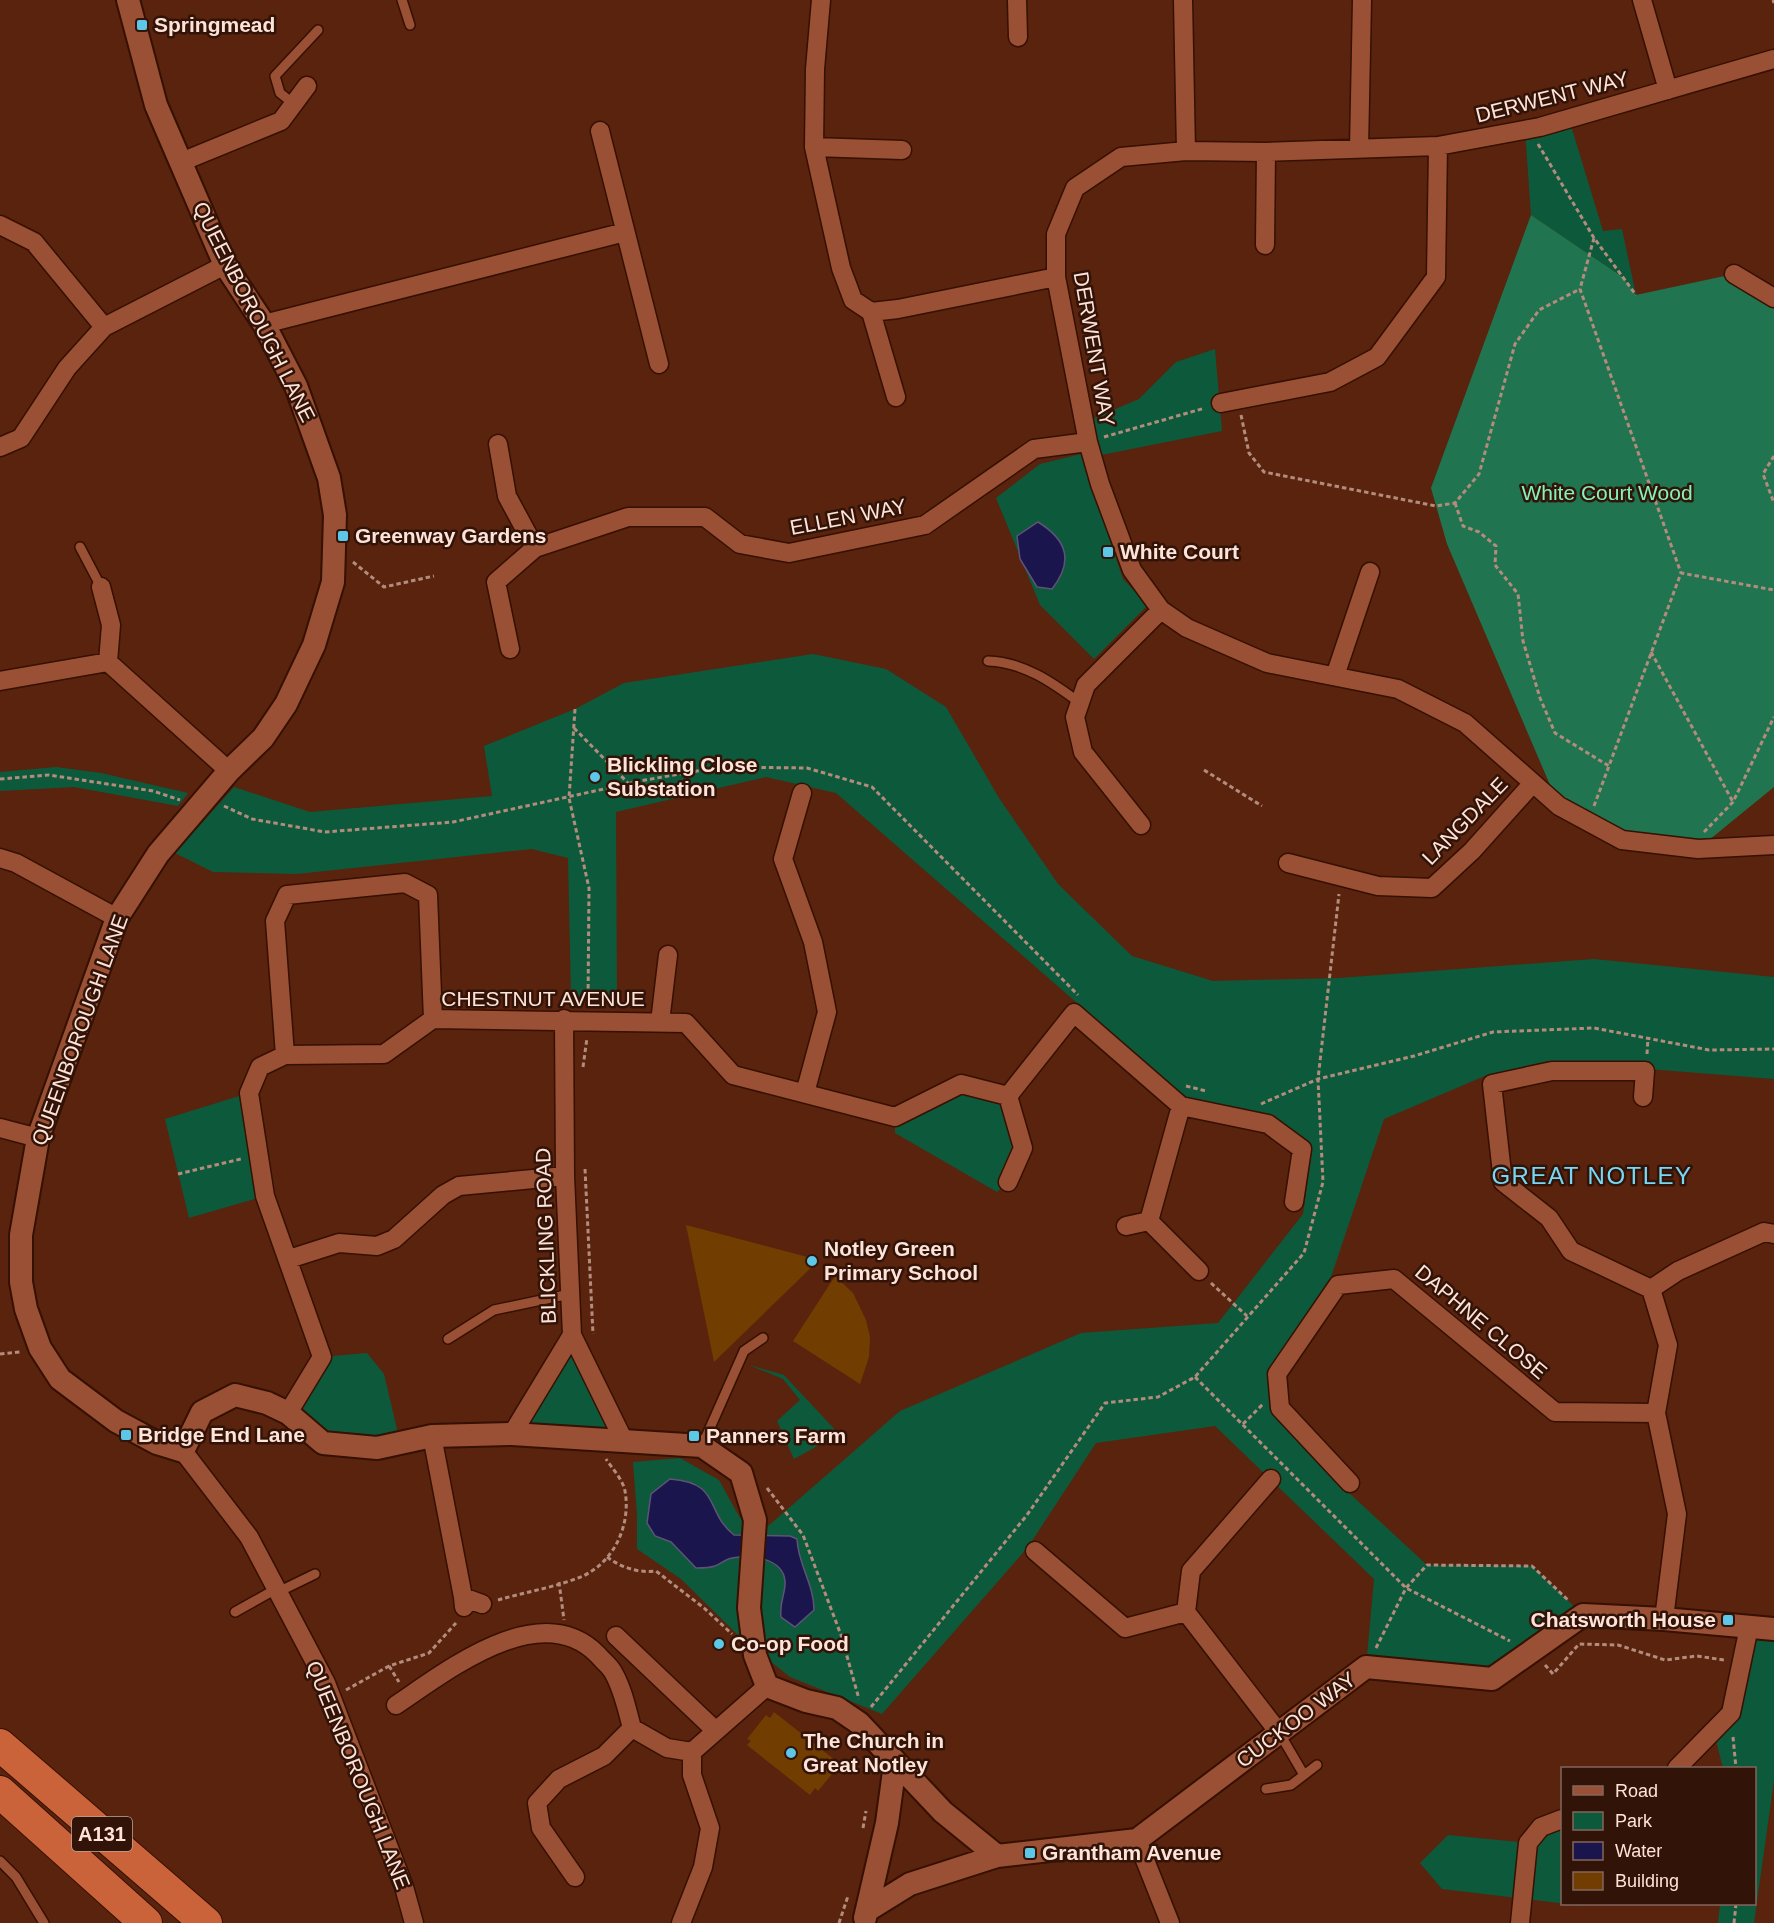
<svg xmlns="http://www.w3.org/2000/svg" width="1774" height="1923" font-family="Arial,sans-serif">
<rect width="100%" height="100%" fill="#59230e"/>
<path fill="#0c5a3b" d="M1569,119L1603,231L1622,229L1636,295L1624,278L1531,215L1525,130Z
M1215,349L1222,431L1101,455L1085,422L1139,399L1176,362Z
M1081,454L1123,579L1148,605L1094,659L1040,605L996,498L1040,464Z
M813,654L886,669L946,707L999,798L1058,884L1132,956L1213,981L1339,978L1594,959L1774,977V1079L1548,1061L1487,1075L1384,1119L1330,1280L1269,1375L1271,1412L1347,1491L1427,1565L1532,1566L1583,1615L1492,1679L1366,1667L1374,1579L1215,1426L1096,1443L1028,1547L882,1714L790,1677L738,1635L681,1579L637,1549V1515L633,1462L680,1458L719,1480L740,1518L767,1527L900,1411L1081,1333L1218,1323L1303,1214L1312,1150L1267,1115L1185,1097L836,793L766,777L616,812L617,1001L571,997L568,858L532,849L297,874L213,872L175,853L234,787L310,812L492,796L484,746L575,709L624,683Z
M56,767L101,773L188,793L178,806L74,787L0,791V772Z
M961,1084L1008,1096L1023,1148L1008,1182L997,1192L895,1133V1117Z
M249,1093L265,1196L189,1218L165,1119Z
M572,1335L623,1439L512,1434Z
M367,1353L384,1374L400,1442L323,1443L288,1413L322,1357Z
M749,1365L784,1375L839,1434L794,1459L777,1421L800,1400L783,1379Z
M1755,1634L1774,1636V1780L1754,1923H1718L1720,1904H1754V1768H1723L1715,1737Z
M1562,1819V1904H1585L1584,1906L1442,1889L1420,1863L1448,1835L1528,1843Z"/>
<path fill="#207550" d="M1531,215L1624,278L1636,295L1734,274L1774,298V787L1698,849L1622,840L1559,806L1447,544L1431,488Z"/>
<path fill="#1a154d" stroke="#5e5377" stroke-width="1.5" d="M1038,522C1067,540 1074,561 1052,589L1037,587L1020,559L1017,536Z
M670,1479C722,1483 704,1511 734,1535L790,1536L797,1539C798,1565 814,1584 814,1610L795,1627L781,1617C779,1602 786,1593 785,1581C783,1558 750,1554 732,1558C725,1559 721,1564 715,1566C709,1568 702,1568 696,1568L671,1542L655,1536L647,1523L651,1494Z"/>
<path fill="#723d00" d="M686,1225L819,1260L714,1362Z
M835,1276L853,1293L866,1320L870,1337L869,1357L860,1384L793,1341Z
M774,1712L835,1760L831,1766L836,1769L818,1791L815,1788L810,1795L747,1745L751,1741L747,1739L766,1715L770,1718Z"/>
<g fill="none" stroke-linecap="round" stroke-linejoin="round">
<g stroke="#351003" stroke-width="12">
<path id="service" d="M402,0L410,25
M294,104L280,93L275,76L318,30
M80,547L101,587
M988,661C1023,662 1052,682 1080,703
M448,1339L494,1310L570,1294
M702,1446L744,1351L763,1338
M278,1592L315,1574
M235,1612L276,1589
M1304,1775L1317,1765
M1266,1789L1291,1785L1304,1775L1280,1734
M0,1861L16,1877L44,1923"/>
</g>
<g stroke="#351003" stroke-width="21">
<path id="minor" d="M821,0L815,69L814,147L841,268L853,300L871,312L898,309L1056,277
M1017,0L1018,37
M1183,0L1186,151
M1642,0L1668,90
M1774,59L1540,127L1438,146L1266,152L1186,151L1121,157L1075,188L1056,234V277L1088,442L1100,484L1132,570L1161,610L1187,628L1267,663L1398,689L1465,723L1559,806L1622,840L1698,849L1774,845
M600,131L659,364
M814,147L902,150
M1359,149L1362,0
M181,162L281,121L307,86
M0,225L34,242L104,327
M1265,245L1266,152
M1734,274L1774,298
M871,312L896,397
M264,324L625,232
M1221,403L1330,382L1377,357L1436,277L1438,146
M498,444L507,496L535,548
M0,447L21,438L67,368L104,327L225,265
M101,587L111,625L108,662
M510,649L496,582L535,548L628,517H705L740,544L789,553L925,525L1034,449L1088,442
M1335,676L1370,572
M0,681L108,662L229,771
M802,793L783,859L813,942L827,1012L805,1093
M1141,825L1083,752L1075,717L1086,685L1161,610
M0,858L16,863L117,918
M1288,863L1378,886L1432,888L1472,851L1533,783
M564,1019L565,1176L572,1335L623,1439
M660,1022L668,955
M285,1055L275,921L287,895L405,883L428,895L433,1019
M1008,1096L1074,1013L1181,1106L1268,1124L1302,1149L1294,1202
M1643,1097L1645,1071H1552L1492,1084L1503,1182L1549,1218L1571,1251L1651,1289
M1181,1106L1149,1221L1199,1271
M0,1128L38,1138
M1126,1226L1149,1221
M289,1259L339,1243L377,1246L394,1239L443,1195L459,1186L565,1176
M288,1413L322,1357L265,1196L249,1093L260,1067L285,1055L384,1054L433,1019L686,1023L733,1075L895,1117L961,1084L1008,1096L1023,1148L1008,1182
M512,1434L572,1335
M432,1436L463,1597
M183,1451L249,1537L326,1683L404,1887L414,1923
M1271,1479L1191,1571L1186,1612L1280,1734
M1350,1483L1280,1408L1277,1374L1338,1285L1394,1279L1555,1412L1656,1413
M1035,1551L1125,1628L1186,1612
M464,1607L463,1597L482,1604
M1664,1619L1677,1514L1656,1413L1668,1345L1651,1289L1678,1271L1764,1232L1774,1234
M616,1636L716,1731
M396,1705C447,1671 541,1596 598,1655C603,1661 610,1666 613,1672C623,1689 627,1710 632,1728
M1677,1768L1731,1713L1749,1627
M1137,1840L1170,1923
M575,1877L541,1828L537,1803L559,1779L604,1756L632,1728L667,1748L692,1752
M681,1923L703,1867L710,1828L692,1775V1752L767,1686
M1520,1923L1528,1843L1541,1827L1562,1819"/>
</g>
<g stroke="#351003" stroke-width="26">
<path id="tertiary" d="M128,0L156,105L225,265L264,324L296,386L329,478L335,515L333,582L314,645L286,704L263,738L229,771L158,854L117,918L38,1138L21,1235V1282L26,1309L40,1348L60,1379L116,1421L157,1443L183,1451L202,1412L235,1395L267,1403L288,1413L323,1443L377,1448L432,1436L512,1434L702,1446L741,1473L755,1520L749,1608L755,1655L767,1686L806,1701L837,1708L859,1723L943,1812L997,1856
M868,1910L910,1884L997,1856L1137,1840L1366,1667L1492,1679L1583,1615L1664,1619L1774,1629
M865,1918L887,1823L895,1764"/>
</g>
<g stroke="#351003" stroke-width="34">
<path id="trunk" d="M0,1745L206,1923
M0,1792L146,1923"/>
</g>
<path stroke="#b38c7d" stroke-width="3" stroke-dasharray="4.5 3" stroke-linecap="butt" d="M1773,0L1774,3
M1538,144L1594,238L1636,295
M1594,238L1580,289L1681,573
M1241,415L1249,453L1264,472L1436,506L1455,503L1479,474L1515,344L1539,310L1580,289
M1104,437L1205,408
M1774,456L1763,474L1774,503
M1455,503L1463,526L1479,532L1496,546L1495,565L1518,594L1523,641L1540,698L1555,733L1609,766
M353,562L384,587L434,576
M1651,652L1733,802
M575,709L569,798L589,888L588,1004
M574,728L629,784
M1204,770L1262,806
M0,779L49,775L153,791L180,800
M224,806L252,819L325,832L453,822L645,780L721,767L807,768L872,787L1078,995
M1594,806L1681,573L1774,590
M1704,832L1733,802L1774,717
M1647,1054L1648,1038
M583,1067L587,1038
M1186,1086L1206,1091
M1261,1104L1318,1079L1414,1056L1493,1032L1594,1028L1709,1050L1774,1049
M585,1169L593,1334
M178,1174L241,1159
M1211,1283L1247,1316
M0,1354L20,1352
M1195,1377L1406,1588L1510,1641
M1243,1424L1263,1404
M767,1488L803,1535L841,1635L859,1699
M607,1557C622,1568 638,1573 656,1571L704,1608L732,1634
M559,1582L564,1620
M498,1600C525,1592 557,1587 583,1576C615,1561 631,1524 625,1491C623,1480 612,1468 606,1459
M1376,1648L1406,1588L1427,1565L1532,1566L1569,1601
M1545,1665L1553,1674L1579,1644L1618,1645L1665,1660L1697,1656L1724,1660
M389,1666L399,1682
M346,1690L389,1666L429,1653L456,1623
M871,1707L1027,1515L1105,1403L1158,1397L1195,1377L1304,1253L1323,1182L1318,1079L1339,894
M1733,1737L1736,1768
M863,1828L866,1811
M839,1923L848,1896
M1734,1923L1736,1904"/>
<use href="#service" stroke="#9a5034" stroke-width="9"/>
<use href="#minor" stroke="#9a5034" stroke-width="18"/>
<use href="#tertiary" stroke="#9a5034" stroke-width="22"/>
<use href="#trunk" stroke="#ca623a" stroke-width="32"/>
</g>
<g fill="#5cc7e7" stroke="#321308" stroke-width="2">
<rect x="136" y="19" width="12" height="12" rx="3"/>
<rect x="337" y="530" width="12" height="12" rx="3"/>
<rect x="1102" y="546" width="12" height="12" rx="3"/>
<circle cx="595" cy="777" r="6"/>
<circle cx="812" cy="1261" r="6"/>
<rect x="120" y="1429" width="12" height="12" rx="3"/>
<rect x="688" y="1430" width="12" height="12" rx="3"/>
<rect x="1722" y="1614" width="12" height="12" rx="3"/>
<circle cx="719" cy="1644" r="6"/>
<circle cx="791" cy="1753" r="6"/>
<rect x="1024" y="1847" width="12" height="12" rx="3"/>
</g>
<g text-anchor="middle" stroke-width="5" stroke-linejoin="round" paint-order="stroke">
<rect fill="#321308" stroke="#c1a59a" stroke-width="1.5" x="72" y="1817" width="60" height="34" rx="4.5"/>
<g font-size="20" font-weight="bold" fill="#fee3d9">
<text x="102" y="1841">A131</text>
</g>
<g font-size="21" font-weight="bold" fill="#fee3d9" stroke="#321308" text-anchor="start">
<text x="154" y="32">Springmead</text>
<text x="355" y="543">Greenway Gardens</text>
<text x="1120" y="559">White Court</text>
<text x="607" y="772">Blickling Close<tspan x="607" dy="24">Substation</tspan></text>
<text x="824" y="1256">Notley Green<tspan x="824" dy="24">Primary School</tspan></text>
<text x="138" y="1442">Bridge End Lane</text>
<text x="706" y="1443">Panners Farm</text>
<text x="1716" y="1627" text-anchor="end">Chatsworth House</text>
<text x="731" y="1651">Co-op Food</text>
<text x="803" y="1748">The Church in<tspan x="803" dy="24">Great Notley</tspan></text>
<text x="1042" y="1860">Grantham Avenue</text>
</g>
<g font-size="21" fill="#fee3d9" stroke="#321308">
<text transform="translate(1552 97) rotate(-14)" y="7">DERWENT WAY</text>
<text transform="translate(254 312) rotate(63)" y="7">QUEENBOROUGH LANE</text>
<text transform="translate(1094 349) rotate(80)" y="7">DERWENT WAY</text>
<text transform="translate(848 517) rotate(-11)" y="7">ELLEN WAY</text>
<text transform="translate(1465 821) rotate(-46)" y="7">LANGDALE</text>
<text x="543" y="1006">CHESTNUT AVENUE</text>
<text transform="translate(80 1030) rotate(-70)" y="7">QUEENBOROUGH LANE</text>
<text transform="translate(546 1236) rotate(-92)" y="7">BLICKLING ROAD</text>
<text transform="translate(1481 1322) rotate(40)" y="7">DAPHNE CLOSE</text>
<text transform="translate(1296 1720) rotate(-37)" y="7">CUCKOO WAY</text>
<text transform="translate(358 1775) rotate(68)" y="7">QUEENBOROUGH LANE</text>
</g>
<g font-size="21" fill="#84f2bb" stroke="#321308">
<text x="1607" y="500">White Court Wood</text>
</g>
<g font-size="24" letter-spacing="1.5" fill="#77d8f6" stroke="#321308">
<text x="1592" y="1184">GREAT NOTLEY</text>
</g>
</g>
<rect x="1561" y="1767" width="195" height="138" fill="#321308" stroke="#84665c" stroke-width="1.5"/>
<rect x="1573" y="1786" width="30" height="9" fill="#9a5034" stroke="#84665c" stroke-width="1.5"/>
<text x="1615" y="1797" font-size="18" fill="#fee3d9">Road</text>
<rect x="1573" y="1812" width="30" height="18" fill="#0c5a3b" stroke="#84665c" stroke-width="1.5"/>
<text x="1615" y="1827" font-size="18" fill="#fee3d9">Park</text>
<rect x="1573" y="1842" width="30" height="18" fill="#1a154d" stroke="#84665c" stroke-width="1.5"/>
<text x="1615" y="1857" font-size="18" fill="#fee3d9">Water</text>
<rect x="1573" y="1872" width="30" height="18" fill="#723d00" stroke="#84665c" stroke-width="1.5"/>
<text x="1615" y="1887" font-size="18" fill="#fee3d9">Building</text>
</svg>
